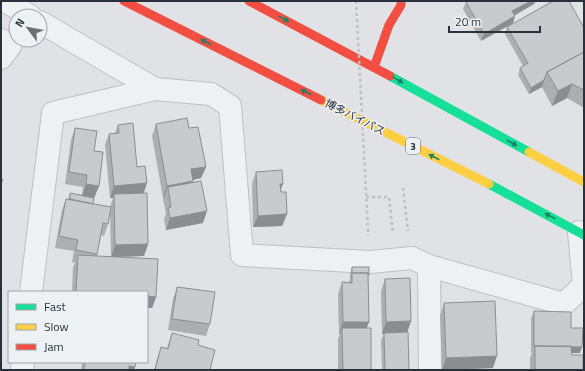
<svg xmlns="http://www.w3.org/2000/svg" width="585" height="371" font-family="'Titillium Web','Noto Sans JP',sans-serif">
<rect width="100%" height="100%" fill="#e0e2e5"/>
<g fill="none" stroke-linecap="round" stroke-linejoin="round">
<g stroke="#bec0c3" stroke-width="24">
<path id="street" d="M5,1L30,16
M40,22L155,89L211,94L230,106L242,255L370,262L412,258L429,266L430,370
M1,40L10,46L1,58
M429,266L564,304L584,285L579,232
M31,292L53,113L155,89
M22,370L23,362"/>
</g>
<path stroke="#bec1c3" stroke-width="2.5" stroke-dasharray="3 3" stroke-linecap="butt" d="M403,188L408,231
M366,197H389L393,234
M368,229V236"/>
<use href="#street" stroke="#eff0f2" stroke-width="22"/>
<path stroke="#16e098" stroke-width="9" d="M390,76L529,152
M489,184L584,235"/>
<path stroke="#ffcf43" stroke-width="9" d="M321,100L489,184
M529,152L584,182"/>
<path stroke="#f24e42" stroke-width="9" d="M124,1L321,100
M249,1L390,76
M374,67L389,25L401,5V1"/>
<path stroke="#bec1c3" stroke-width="2.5" stroke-dasharray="3 3" stroke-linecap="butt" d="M356,1L368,229"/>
</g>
<path fill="#acaeb0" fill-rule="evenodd" d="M467,1H536L534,4L515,15V16L513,23L481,41L463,9L466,2Z
M507,27L584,28V108L567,98L552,106L542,87L529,94L518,75L520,68L523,66L505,34Z
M156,124L189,128L206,167L201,178L193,180V182L203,223L166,230L164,220L166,213L163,199L164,198H163L152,136Z
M118,125L137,167L147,183L143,193L148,244L144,256L111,257L156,297L152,308L147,292H72L73,267L75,263L72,262L74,251L55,248L62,210L66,199H68L70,193L82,195L83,187L65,184L71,140L75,128L94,151L99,186L94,198L93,204L110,207L113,198H110L105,145L109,134L115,133ZM110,211L111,257L97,256L101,235L104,236L108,224Z
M256,172L281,190L287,214L282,226L253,227L252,183Z
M352,267L368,277L369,322L367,328L371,370H338V339L340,334H339L338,294L342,282H349L350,279V274Z
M385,279L411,321L407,332L409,370H382L381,340L384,334H382L381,291Z
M177,287L210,324L206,336L168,330L173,299Z
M444,303L493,368L442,370L440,315Z
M534,311L571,328L580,353H572V355L583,370H530V358L532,353H531V318Z
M172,333L198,345L210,370H154L157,359L161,347L167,348Z
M82,362H136L134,370H81Z"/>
<path fill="#8c8d90" d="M531,1H536L534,4L510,18L512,11Z
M515,16L513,23L481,41L484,34Z
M544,80L542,87L529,94L531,88Z
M572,84L567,98L552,106L558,91Z
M206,167L201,178L187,181L191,169Z
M193,181L189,193L168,187L164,198H163L167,186Z
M147,183L143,195L114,194L113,198H110L114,186Z
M86,184L99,186L94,198L82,196Z
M280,184H283L279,195Z
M207,211L203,223L166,230L170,218Z
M287,214L282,226L253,227L258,216Z
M148,244L144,256L111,257L115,245Z
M147,296L156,297L152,308H147Z
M411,321L407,333L382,334L386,322Z
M343,322H369L364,334L342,328L340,334H339Z
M535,346L582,347L580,353H535Z
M497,356L493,368L442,370L446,358Z
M129,366L135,367L134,370H128Z"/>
<path fill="#c8cacd" stroke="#8c8d90" d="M467,1H531L512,11L515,16L484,34L466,2Z
M553,1H569L584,28V52L547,72L544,80L531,88L520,68L528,63L507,27Z
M584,52V90L572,84L558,91L547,72Z
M187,118L189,128L198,127L206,167L191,169L193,181L167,186L156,124Z
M133,123L137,167L145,166L147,183L114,186L109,134L119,133L118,125Z
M75,128L97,131L94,151L103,152L99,186L86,184L87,175L69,172Z
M282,170L283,184H280L281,192H286L287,214L258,216L256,172Z
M1,178L3,180L1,183Z
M201,181L207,211L170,218L168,208L171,207L168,187Z
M70,193L94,198L93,204L70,199Z
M147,193L148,244L115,245L114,194Z
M66,199L111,207L108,224L103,223L97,254L76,250L78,240L59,236Z
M78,255L158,259L156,297L147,296V292H76Z
M352,267H369V275H368V273H352Z
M352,273H368L369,322H343L342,282L352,283Z
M410,278L411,321L386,322L385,279Z
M177,287L215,292L210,324L172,319Z
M495,301L497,356L446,358L444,303Z
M534,311L571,312V328H583L582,347L535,346H534Z
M342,328H371V370H343Z
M408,332L409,370H385L384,333Z
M172,333L199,340L198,345L215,350L210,370H155L161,347L168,349Z
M535,346H571L572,355H583V370H535Z
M85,362H136L135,367L129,366V370H84Z"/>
<defs><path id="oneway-solid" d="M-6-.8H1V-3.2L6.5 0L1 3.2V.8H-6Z"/></defs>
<g fill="#208065">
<use href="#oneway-solid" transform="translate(284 19) rotate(28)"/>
<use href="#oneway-solid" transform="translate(206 42) rotate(-153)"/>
<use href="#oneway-solid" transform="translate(398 80) rotate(29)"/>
<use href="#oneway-solid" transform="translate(306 92) rotate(-153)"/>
<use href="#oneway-solid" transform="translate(512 143) rotate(29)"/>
<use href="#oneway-solid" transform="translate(434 157) rotate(-153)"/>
<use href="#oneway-solid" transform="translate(550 216) rotate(-152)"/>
</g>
<g text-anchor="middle" stroke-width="3" stroke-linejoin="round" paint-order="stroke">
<rect fill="#edf1f4" stroke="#646b73" stroke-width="1" x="406" y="138" width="14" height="16" rx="3"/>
<g font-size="10" font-weight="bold" fill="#29323c">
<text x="413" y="150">3</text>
</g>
<g font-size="11" fill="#29323c" stroke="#edf1f4">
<text transform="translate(355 117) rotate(27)" y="4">博多バイパス</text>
</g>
</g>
<rect width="585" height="371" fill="none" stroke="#29323c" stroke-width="4"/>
<rect x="8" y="291" width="140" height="72" fill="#edf1f4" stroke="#9fa5aa"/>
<rect x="16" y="304" width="20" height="6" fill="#16e098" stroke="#9fa5aa"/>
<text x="44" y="311" font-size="12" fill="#29323c">Fast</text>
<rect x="16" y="324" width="20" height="6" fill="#ffcf43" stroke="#9fa5aa"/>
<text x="44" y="331" font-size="12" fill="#29323c">Slow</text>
<rect x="16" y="344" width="20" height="6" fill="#f24e42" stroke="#9fa5aa"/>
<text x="44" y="351" font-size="12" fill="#29323c">Jam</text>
<g transform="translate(28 28) rotate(302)"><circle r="19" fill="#edf1f4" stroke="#9fa5aa"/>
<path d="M0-3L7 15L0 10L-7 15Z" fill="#697077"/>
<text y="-6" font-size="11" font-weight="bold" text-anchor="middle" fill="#29323c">N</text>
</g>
<path d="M449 26v6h91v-6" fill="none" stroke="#29323c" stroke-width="2"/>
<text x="455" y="26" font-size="12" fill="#29323c" stroke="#edf1f4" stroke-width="3" paint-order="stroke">20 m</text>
</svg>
